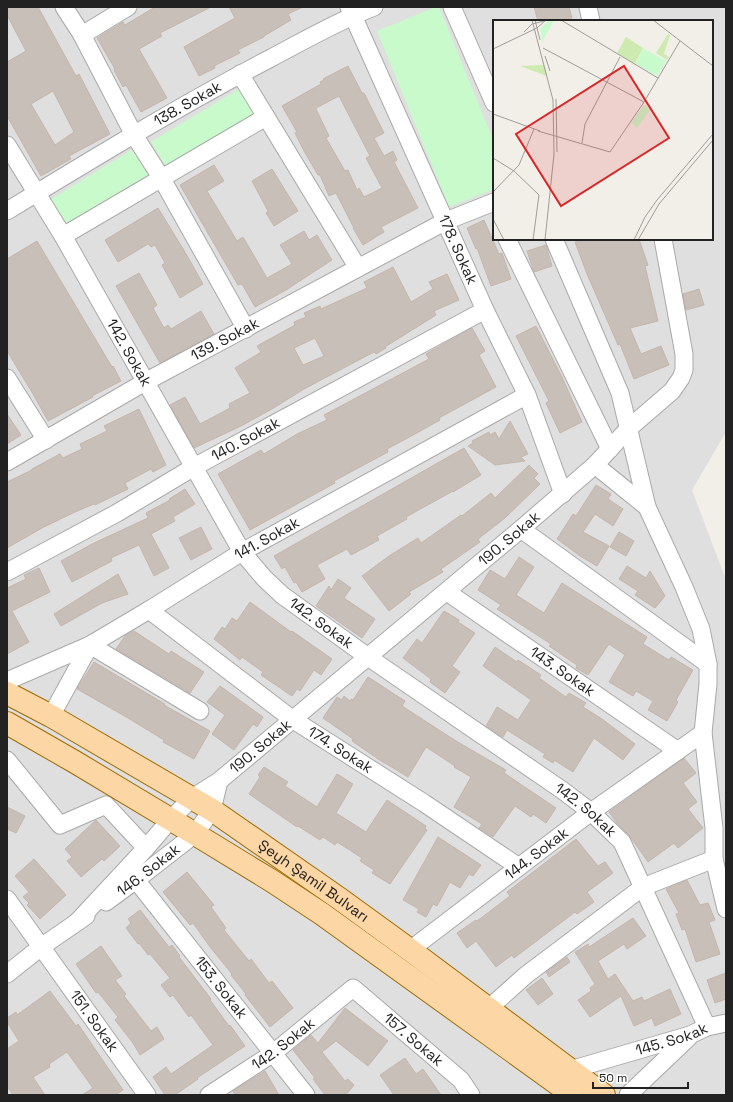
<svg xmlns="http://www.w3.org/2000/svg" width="733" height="1102" font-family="'Space Grotesk',sans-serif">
<rect width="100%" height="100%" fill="#f2efe9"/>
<path fill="#e0dfdf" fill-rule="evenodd" d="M7,7H726V432L692,490L726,580V1095H7ZM494,21H712V239H494Z"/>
<path fill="#c8facc" d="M436,7H439L494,142V189L449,207L377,31Z
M239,89L256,116L168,170L151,142Z
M133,149L150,178L67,228L50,200Z"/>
<path fill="#c7bfb8" stroke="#c4b6ab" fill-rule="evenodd" d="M7,7H38L76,76L79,74L110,134L69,156L71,159L41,176L7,116V62L26,51L7,15ZM53,91L74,132L55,145L31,104Z
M155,7H211L160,33L162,36L139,49L167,98L141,112L126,85L123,87L114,70L115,69L97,38L123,22L125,25Z
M229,7H303L288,14L291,20L264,36V37L238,50L240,53L214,66L215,68L199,76L184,47L235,18Z
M534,7H569L572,18L560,21H538Z
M348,66L362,93H364L384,133L374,138L384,156L393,151L397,160L394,162L418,208L381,227L384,232L363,245L353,228H354L336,193L329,196L320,175H318L304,151L295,133L297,132L282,106L321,84L320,82L324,80L323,79ZM339,96L370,156L366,158L382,188L364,197L359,188L357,190L348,170L345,171L326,138L329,136L316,109V108Z
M214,165L224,181L207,191L237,241L243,237L267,278L292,264L280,245L304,231L309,240L317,235L332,260L286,290L255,307L242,284L238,285L180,185Z
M272,169L298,211L274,226L266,213L268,211L252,181Z
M158,208L185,252L203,284L180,298L162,265L165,263L155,245L151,247L148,244L118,262L105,240Z
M484,220L499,254L502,253L511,279L491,286L477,248L476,249L467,228Z
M582,239H639L648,265L645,266L658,321L630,328L641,354L661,346L669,365L634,379L620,344L618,345L587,274L575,242Z
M37,241L112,367L113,366L121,381L92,396L93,397L48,421L33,394L7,351V259Z
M546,245L552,266L534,272L527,251Z
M393,267L411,302L433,289L429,282L447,274L459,300L434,311L436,315L385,347L386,348L376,354L374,352L304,389L272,409L241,426L194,448L170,405L185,397L200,424L230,408L229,404L250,393L235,368L261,352L257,346L295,325L294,322L306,317L304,313L320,306L321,309L367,288L364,282ZM315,338L324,356L303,365L294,348Z
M139,273L157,305L153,308L164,328L168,325L171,329L201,311L214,334L160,363L116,286Z
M699,289L704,305L686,310L683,294Z
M536,326L562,377L582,422L560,433L546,403L549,401L516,336Z
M472,328L485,351L479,355L496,387L439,418L440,420L415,434L387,449L388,452L334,481L335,483L250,530L218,474L261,450L264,454L297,434L327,420L324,415L429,359L426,354Z
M139,409L166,465L153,472L151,469L125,483L128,489L95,505L94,504L75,512L42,528L7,548V482L32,470V469L60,454L63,458L82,449L80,444L107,431L104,426Z
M7,414L21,435L7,444Z
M510,421L528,454L521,457L525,461L495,465L468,446L473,443L472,441L489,432L490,435L495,432L499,439Z
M464,448L481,475L453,492V491L406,517L407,519L377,536L379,540L351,555L347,549L317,565L325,579L302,592L296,582L294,583L285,567L282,569L274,556Z
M529,465L538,474L534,478L540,484L505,518L478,539L480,542L441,569L443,572L409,592L411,594L389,611L362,576L389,556L418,538L421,543L461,515L462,516L491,493L495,498Z
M596,485L611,494L608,499L623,509L613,526L595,514L583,532L609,546L597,566L580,556L557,539L573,514L576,516Z
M185,489L195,504L173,517L175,521L151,534L169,568L154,576L139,545L111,558L112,561L72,582L61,561L94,543L148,518L146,513L170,500L169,499Z
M201,527L212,549L191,560L179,538Z
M619,532L634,541L626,556L610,547Z
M519,557L534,567L516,595L544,613L562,583L647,637L643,644L669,660L671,657L693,670L676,700L678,702L667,721L648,710L653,701L636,691L633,696L609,682L625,655L609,644L588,675L576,668L577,665L549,646L551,644L497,609L501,605L478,590L490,570L505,579Z
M627,566L646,578L650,571L665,596L655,608L635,595L638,591L619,579Z
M39,568L50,592L12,611L29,642L7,654V588L26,579L24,575Z
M118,574L128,594L102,603L61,626L54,614Z
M338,579L351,588L344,598L375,619L362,638L316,606L329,586L331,590Z
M250,602L291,632L292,631L332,659L321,675L314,670L300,691L297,689L292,696L261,675L263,672L242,657L240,660L214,639L222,627L225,629L232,618L237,621Z
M444,611L459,620L458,622L475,633L452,666L460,672L445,693L430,682L431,679L403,658L417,639L422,643Z
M134,631L169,654L171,651L204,672L190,693L116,649L125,636Z
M495,647L517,662L518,660L541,675L539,678L566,697L569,693L586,703L583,707L602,719L635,744L623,760L594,738L573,772L554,760L553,763L543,757L545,754L507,730L503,737L486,726L497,707L518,720L531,700L483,666Z
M94,662L165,704L164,705L210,731L194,759L163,742L164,740L128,718L77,689Z
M368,677L405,701L402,706L456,741L506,770L504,773L556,808L546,823L533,814L531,817L515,806L493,837L479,828L482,824L454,807L471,777L454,767L455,766L426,747L408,777L385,763H384L352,741L353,739L323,718L337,697L342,700L344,696L350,701L351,699L353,700Z
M220,686L263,717L257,727L253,724L234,750L212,734L225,715L207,702Z
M684,758L696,773L683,783L697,802L688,809L703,828L678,848L674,843L648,862L629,835L617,823L609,812Z
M264,767L288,782L285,786L317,807L337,774L353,784L336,813L366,832L387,800L426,826L425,829L427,830L390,884L372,873L374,870L360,861L362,858L337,842L335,845L323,837L320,840L298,826L297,827L249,794L260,777L258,775Z
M7,807L25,816L16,833L7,829Z
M96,820L120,846L104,861L102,859L81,877L67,861L72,857L65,849Z
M438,837L481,865L473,876L469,874L460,888L450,882L437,906L433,904L426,917L417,912L419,909L403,900Z
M576,839L598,866L605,862L613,873L587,892L594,902L577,914L575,912L514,958L512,955L496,967L476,941L467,948L457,933L476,920L477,921L510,896L507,892Z
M34,859L66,895L40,919L27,905L29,903L23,897L29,892L15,876Z
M187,872L214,905L211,907L226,928L224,930L249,961L251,959L269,983L272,981L293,1008L270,1027L245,995L246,994L231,975L232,974L210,947L193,923L190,925L163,892Z
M687,880L700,905L708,903L715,920L709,922L720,954L696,962L685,929L682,930L676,914L679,913L666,889Z
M140,910L169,947L172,945L180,956L179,957L211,999L210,1000L229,1026L230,1025L245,1046L197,1078L198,1079L175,1095H165L153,1077L166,1067L171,1074L213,1045L191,1015L189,1017L173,995L170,997L161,985L170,978L150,954L148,955L139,943L138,944L126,928L131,923L128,919Z
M633,918L646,936L627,949L624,944L598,961L608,979L615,974L633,1001L642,997L644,1001L670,989L681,1014L655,1026L652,1018L634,1026L621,996L590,1017L578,1000L591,991L590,988L595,984L575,952L588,944L589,947Z
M101,946L122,976L115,980L126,994L124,996L151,1031L157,1027L164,1039L140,1055L133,1043L115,1020L118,1017L98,992L96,993L76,964Z
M567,957L570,962L549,977L546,972Z
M726,973V999L715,1003L707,980Z
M542,978L553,994L538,1005L526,990Z
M50,991L76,1026L78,1024L123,1090L115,1095H82L93,1088L67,1052L49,1064L50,1067L33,1077L45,1095H13L7,1086V1049L19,1041L7,1022V1018L16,1012L17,1015Z
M345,1008L388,1041L368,1066L336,1041L322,1052L345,1081L348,1079L354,1085L346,1095H325L313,1079L315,1078L293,1050L311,1035L318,1043Z
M405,1058L416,1074L423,1069L441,1095H394L380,1075Z
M265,1071L279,1095H235L233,1091Z"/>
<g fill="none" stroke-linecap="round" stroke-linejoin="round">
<g stroke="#a9a9a9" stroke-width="19">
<g id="minor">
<path d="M64,7L82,35L134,135L162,179L246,329"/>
<path id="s1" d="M349,7L485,310L527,395L563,494"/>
<path d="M452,7L494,103"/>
<path d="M588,7L591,21"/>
<path d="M82,35L128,7"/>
<path d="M240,74L358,268"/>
<path id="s2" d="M7,145L63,236L242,552L264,578L282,595L368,657L562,790L591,812L622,842L707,1027"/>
<path id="s3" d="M7,211C94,158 181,105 271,58C305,40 338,21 374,7"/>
<path d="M63,236L266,117"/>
<path d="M507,239L610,449"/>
<path d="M554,239L620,393L647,507"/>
<path d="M7,378L46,440"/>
<path id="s4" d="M7,462L145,382L358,268L446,221L494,202"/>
<path d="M595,465L647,507L684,587L701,629L708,664V684L703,733L714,828V859L726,909"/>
<path d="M521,529L708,664"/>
<path id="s5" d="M7,572L117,513L194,467L485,310"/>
<path id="s6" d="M447,592L678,751"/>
<path id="s7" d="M149,610L292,719L424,803L519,867"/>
<path id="s8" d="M7,681L90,645L149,610L242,552L527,395"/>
<path d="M51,716L90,645L200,711"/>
<path d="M7,760L60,825L106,805L146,848"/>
<path id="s9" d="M136,880L306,1095"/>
<path id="s10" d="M7,899L147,1095"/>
<path id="s11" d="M106,902L136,880L195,834L212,810L219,781"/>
<path id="s12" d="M77,922L146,848L170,820L192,798L219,781L521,529L595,465L628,429L672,391L681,378L684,370V354L663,239"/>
<path id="s13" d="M410,950L591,812L703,733"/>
<path d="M7,974L41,947L86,916"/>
<path d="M489,1008L526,975L643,887L714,859"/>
<path id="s14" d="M570,1070L690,1035L707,1027L726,1023"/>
<path id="s15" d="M209,1095L272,1054L353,988L461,1080L471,1095"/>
<path d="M628,1095L689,1037"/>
</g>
</g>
<g stroke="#a06b00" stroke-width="24">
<g id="major">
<path id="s16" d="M7,693L51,716L212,810L340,899L410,950L604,1095"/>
<path d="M7,723L75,762L195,834L272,881L322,914L573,1095"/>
</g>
</g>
<use href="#minor" stroke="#fff" stroke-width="17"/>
<use href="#major" stroke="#fcd6a4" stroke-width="22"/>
</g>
<g text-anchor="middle" stroke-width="4" stroke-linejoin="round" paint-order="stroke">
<g font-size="15" fill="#222" stroke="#fff">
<text dy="5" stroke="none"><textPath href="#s3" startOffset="210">138. Sokak</textPath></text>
<text dy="5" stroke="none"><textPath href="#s1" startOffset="266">178. Sokak</textPath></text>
<text dy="5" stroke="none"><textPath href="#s4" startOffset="250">139. Sokak</textPath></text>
<text dy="5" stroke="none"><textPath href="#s2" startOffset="241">142. Sokak</textPath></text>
<text dy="5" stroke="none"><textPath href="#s5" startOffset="273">140. Sokak</textPath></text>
<text dy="5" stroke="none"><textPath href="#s8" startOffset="297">141. Sokak</textPath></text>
<text dy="5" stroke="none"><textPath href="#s12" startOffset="579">190. Sokak</textPath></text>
<text dy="5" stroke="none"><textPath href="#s2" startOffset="577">142. Sokak</textPath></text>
<text dy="5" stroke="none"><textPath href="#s6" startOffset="140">143. Sokak</textPath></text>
<text dy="5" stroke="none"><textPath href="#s12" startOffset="255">190. Sokak</textPath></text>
<text dy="5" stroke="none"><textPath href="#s7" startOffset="237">174. Sokak</textPath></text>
<text dy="5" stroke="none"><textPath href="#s2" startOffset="901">142. Sokak</textPath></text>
<text dy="5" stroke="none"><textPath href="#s13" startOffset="159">144. Sokak</textPath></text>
<text dy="5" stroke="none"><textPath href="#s11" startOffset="53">146. Sokak</textPath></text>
<text dy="5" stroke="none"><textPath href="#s16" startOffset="360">Şeyh Şamil Bulvarı</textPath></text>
<text dy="5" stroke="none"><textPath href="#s9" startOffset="137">153. Sokak</textPath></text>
<text dy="5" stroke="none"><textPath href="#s10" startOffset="150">151. Sokak</textPath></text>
<text dy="5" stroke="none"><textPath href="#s14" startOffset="106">145. Sokak</textPath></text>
<text dy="5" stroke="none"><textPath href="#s15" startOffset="259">157. Sokak</textPath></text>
<text dy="5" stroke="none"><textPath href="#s15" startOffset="90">142. Sokak</textPath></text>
</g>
</g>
<g transform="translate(493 20)">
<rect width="220" height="220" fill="#f2efe9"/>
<path d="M175,14L177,15L171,34L176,37L174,40L163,33ZM133,17L150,28L142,44L124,33ZM51,45L54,56L27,46Z" fill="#cdebb0"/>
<path d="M57,0H61L49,22L47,9ZM150,28L173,41L164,56L143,44ZM151,85L157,90L144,108L138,103Z" fill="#c8facc"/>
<path fill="none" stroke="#9f9d99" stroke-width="1" d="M39,0L60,80L61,134L52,220M42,0L47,20M68,0L165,58M160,0L220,46M31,12L39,4L51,1M50,28L151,82M0,29L44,8L53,0M52,36L57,51M63,79L64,132M0,94L47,111M45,111L117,132L151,82L187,21M89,123L92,104L127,37M0,138L21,151L46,175L40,220M0,172L26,145L41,109M0,199L11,220M141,220L152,197L164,180L220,114M145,220L166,184L220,120"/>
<path fill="#d62828" fill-opacity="0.15" stroke="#d62828" stroke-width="2" d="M131,46L176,118L68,186L23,114Z"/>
<rect width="220" height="220" fill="none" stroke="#222" stroke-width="2"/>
</g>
<rect width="733" height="1102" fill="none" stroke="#222222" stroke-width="16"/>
<path d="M593 1082v6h95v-6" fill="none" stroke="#222222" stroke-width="2"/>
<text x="599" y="1082" font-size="12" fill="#222222" stroke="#ffffff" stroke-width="3" paint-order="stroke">50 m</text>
</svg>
